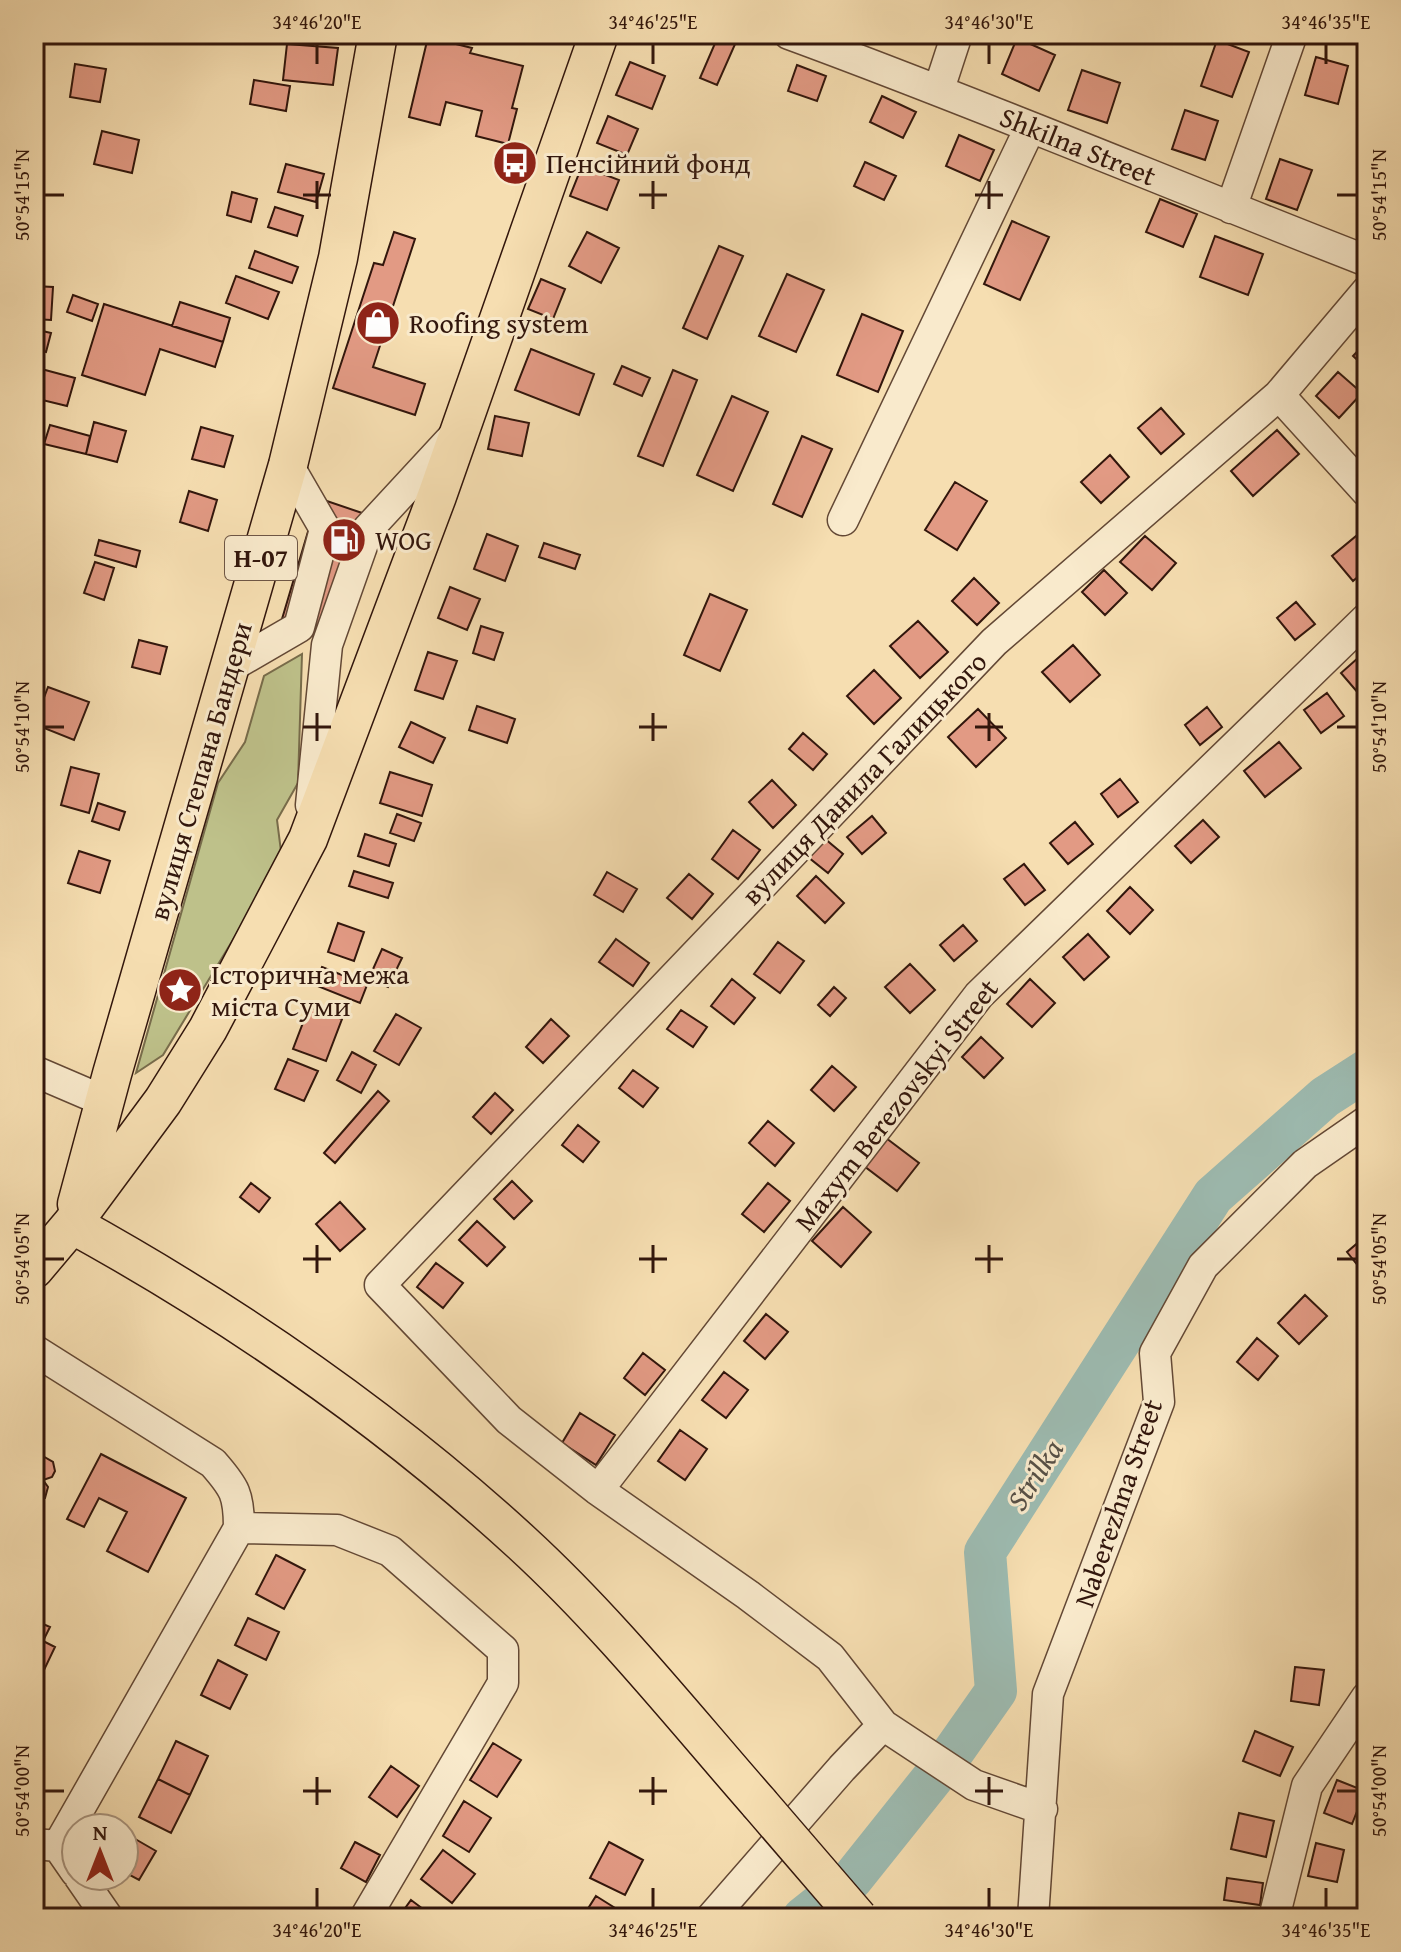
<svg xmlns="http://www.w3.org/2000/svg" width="1401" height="1952" font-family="'Gentium Book Plus',serif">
<rect width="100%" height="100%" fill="#f6deb1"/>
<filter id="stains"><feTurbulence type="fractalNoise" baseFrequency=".0025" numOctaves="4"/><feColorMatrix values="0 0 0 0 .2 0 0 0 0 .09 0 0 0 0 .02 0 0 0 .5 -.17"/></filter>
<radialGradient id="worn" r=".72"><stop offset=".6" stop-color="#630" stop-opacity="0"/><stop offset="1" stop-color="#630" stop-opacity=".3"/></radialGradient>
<path fill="#bec18a" stroke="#786c4b" stroke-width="2" d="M302,654L298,783L277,820L282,859L163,1055L136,1073L218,783L245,742L264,676Z"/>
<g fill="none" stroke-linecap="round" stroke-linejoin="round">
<path stroke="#9dbbb1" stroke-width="42" d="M803,1918L852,1879L951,1755L996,1691L985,1552L1213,1196L1325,1097L1367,1070"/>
</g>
<path fill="#e29a84" stroke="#32160c" stroke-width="2" d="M638,34H667L664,43Z
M719,34L736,42L717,85L700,78Z
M428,37L472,48L470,53L523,66L512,108L517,109L508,144L476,136L482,111L446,102L440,125L409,117Z
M1017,38L1055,55L1039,91L1002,74Z
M1217,40L1249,52L1232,97L1201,86Z
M287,44L338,48L333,85L283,80Z
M1316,57L1348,66L1338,104L1305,95Z
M630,62L665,76L652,109L616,95Z
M75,64L106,69L100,102L70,97Z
M797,65L826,76L817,101L788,91Z
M1082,70L1120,83L1107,123L1068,110Z
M254,80L290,86L286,111L250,104Z
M882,96L916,112L903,138L870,122Z
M1185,110L1218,121L1205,160L1172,149Z
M608,116L638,129L627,155L597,143Z
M102,131L139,140L132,173L94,164Z
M959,135L994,150L980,181L946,166Z
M1280,159L1312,170L1297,210L1266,199Z
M865,162L896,176L884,200L854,186Z
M286,164L324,174L316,202L278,192Z
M582,166L619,180L607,210L570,196Z
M232,192L257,199L251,222L227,215Z
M1160,199L1197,214L1183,247L1146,232Z
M275,207L303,216L297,236L268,227Z
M1012,221L1049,237L1020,300L984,284Z
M394,232L415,239L373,367L425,384L415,415L333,388L374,263L383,265Z
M587,232L619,248L601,283L569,266Z
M1215,236L1263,254L1248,295L1200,277Z
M719,246L743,256L707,339L683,328Z
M255,251L298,267L292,283L249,268Z
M787,274L824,290L796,352L759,336Z
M236,276L279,292L268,319L226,303Z
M541,279L565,289L553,319L528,309Z
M34,286L53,287L51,320L34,319Z
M73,295L98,304L92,321L67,312Z
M180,302L230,318L223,342L172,326Z
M104,304L223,342L215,367L160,349L145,395L82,375Z
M862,314L903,331L878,392L837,375Z
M34,329L51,333L46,352L34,349Z
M1367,341V369L1353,356Z
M531,349L594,374L579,415L515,390Z
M622,366L650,378L642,396L614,384Z
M34,367L75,378L67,406L34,398Z
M673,370L697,380L663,466L638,456Z
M1338,372L1362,393L1339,418L1316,396Z
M732,396L768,412L733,491L697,475Z
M1161,408L1184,434L1161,454L1138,428Z
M495,416L529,423L522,456L488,449Z
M94,422L126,431L117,462L86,454Z
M50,425L90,436L86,454L44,444Z
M201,427L233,436L224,467L192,459Z
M1277,430L1299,454L1253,496L1231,471Z
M802,436L832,449L802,517L773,504Z
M1110,455L1129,477L1101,503L1081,482Z
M955,482L987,501L957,550L925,530Z
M189,491L217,500L208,531L180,522Z
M318,498L368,515L337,635L282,619Z
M1367,527V569L1353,581L1332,556Z
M487,534L518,546L505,581L474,569Z
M1145,536L1176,563L1152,590L1120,562Z
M99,540L140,551L136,567L95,555Z
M544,543L580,555L575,569L539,557Z
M95,562L114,568L104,600L84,593Z
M1104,570L1127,593L1105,615L1082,592Z
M974,578L999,603L977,625L952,601Z
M450,587L480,599L467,630L438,618Z
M710,594L747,610L720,671L684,655Z
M1296,602L1315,624L1295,640L1277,618Z
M918,621L948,652L920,678L890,646Z
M481,626L503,633L494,660L473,653Z
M139,640L167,647L160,674L132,667Z
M1073,645L1100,675L1070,702L1042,672Z
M1367,650V699L1365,701L1341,673Z
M428,652L457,661L443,699L415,690Z
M874,670L901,698L874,724L847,696Z
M48,687L89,702L74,740L34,724Z
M1327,693L1344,716L1321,733L1304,710Z
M477,706L515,719L507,743L469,730Z
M1207,707L1222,727L1200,745L1185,725Z
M978,709L1006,738L976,767L948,737Z
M411,722L445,738L433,763L399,747Z
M803,733L827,754L813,770L789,749Z
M1279,742L1301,768L1265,797L1244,771Z
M71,767L99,774L89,813L61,805Z
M390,772L432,785L422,816L380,803Z
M1120,779L1138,802L1118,817L1101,794Z
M772,780L796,805L773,828L749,802Z
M98,803L125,812L119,830L92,821Z
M397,814L421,823L414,841L390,833Z
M872,816L886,833L862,854L847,837Z
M1203,820L1219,837L1191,863L1175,846Z
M1075,822L1093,844L1068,864L1050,843Z
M733,830L760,850L738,879L712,859Z
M365,834L396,844L389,866L358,856Z
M824,838L843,854L828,873L808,857Z
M79,851L110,861L100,893L68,883Z
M1024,864L1045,890L1025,905L1004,879Z
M354,871L393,883L388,898L349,886Z
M607,872L637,889L623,912L594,895Z
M689,874L713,894L692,919L667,898Z
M816,876L844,903L825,923L797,896Z
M1130,887L1153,910L1130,934L1107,911Z
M338,923L364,932L354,961L328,952Z
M963,925L977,941L954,961L940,945Z
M1088,934L1109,957L1084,980L1063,957Z
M616,939L649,963L633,986L599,962Z
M778,942L804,961L780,993L754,974Z
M382,949L402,958L388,987L369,978Z
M910,964L935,990L910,1013L885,987Z
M322,967L367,985L360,1003L315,985Z
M732,979L755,998L734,1024L711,1006Z
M1030,979L1055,1003L1032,1027L1007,1004Z
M834,987L846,998L830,1016L818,1005Z
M309,1007L342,1019L326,1061L293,1049Z
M681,1010L707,1027L693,1047L667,1029Z
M396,1014L421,1028L399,1065L374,1051Z
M551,1019L569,1036L543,1063L526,1047Z
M981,1037L1003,1058L984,1078L962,1057Z
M352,1052L376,1065L361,1093L337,1080Z
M288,1059L318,1071L304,1101L275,1089Z
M832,1066L856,1087L834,1111L811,1090Z
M633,1070L658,1088L643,1107L619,1088Z
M378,1091L389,1101L335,1163L324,1153Z
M34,1093L43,1097L34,1118Z
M495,1093L513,1110L491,1134L473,1117Z
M768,1121L794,1143L775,1166L749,1143Z
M578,1125L599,1142L583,1162L562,1145Z
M886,1138L919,1163L897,1191L864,1166Z
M512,1181L532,1201L514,1219L494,1199Z
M251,1183L270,1198L259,1212L240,1197Z
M768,1183L790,1201L764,1232L742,1214Z
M340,1202L365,1229L340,1251L316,1224Z
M843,1207L871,1232L841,1267L812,1241Z
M477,1221L505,1247L487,1266L459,1240Z
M1367,1235V1277L1347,1252Z
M436,1263L463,1283L443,1308L417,1287Z
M1305,1295L1327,1316L1299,1344L1278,1323Z
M766,1314L788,1332L765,1359L744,1341Z
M1257,1338L1278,1356L1258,1380L1237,1362Z
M643,1353L665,1370L645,1395L624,1378Z
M724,1372L748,1390L726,1418L702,1400Z
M580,1413L615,1435L596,1465L562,1443Z
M680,1430L707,1449L685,1480L658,1461Z
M34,1451L53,1462L55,1471L52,1477L43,1480L48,1487L45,1498L35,1503Z
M101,1454L186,1498L148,1572L107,1551L127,1512L99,1498L84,1527L67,1519Z
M276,1555L305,1570L284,1609L256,1594Z
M248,1618L279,1632L266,1660L235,1645Z
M34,1620L50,1627L43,1641L55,1647L44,1670L34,1666Z
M218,1660L247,1675L230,1709L201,1695Z
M1295,1667L1324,1670L1319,1705L1291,1701Z
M1255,1731L1293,1747L1280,1776L1243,1761Z
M176,1741L208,1756L190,1795L158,1779Z
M493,1743L521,1760L497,1797L470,1780Z
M391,1766L419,1786L397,1817L369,1797Z
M158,1779L190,1795L171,1833L139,1817Z
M1337,1780L1365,1791L1352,1824L1324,1813Z
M464,1801L491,1818L469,1852L443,1836Z
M1239,1813L1274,1821L1266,1857L1231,1849Z
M130,1836L156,1851L139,1880L124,1872V1847Z
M355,1842L380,1855L366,1882L341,1868Z
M609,1842L643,1860L625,1895L590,1878Z
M1316,1843L1344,1850L1337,1882L1308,1876Z
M443,1850L475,1874L452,1903L421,1879Z
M1227,1878L1263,1883L1260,1905L1224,1900Z
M596,1896L623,1913L619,1918H582Z
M411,1900L435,1918H398Z"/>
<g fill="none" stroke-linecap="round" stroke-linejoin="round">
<g stroke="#634835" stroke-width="33">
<path id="minor" d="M789,34C983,105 1174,186 1367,261
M939,89L957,34
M1231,208L1292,34
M1279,395L1367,492
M843,520L1030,128
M230,667L299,627L325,529L288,465
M311,805L327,645L368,529L455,435
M34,1071L104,1101
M34,1350L213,1463C235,1488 239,1495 239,1528L58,1846
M598,1490L979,995L1367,618
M239,1528L337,1530L390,1551L503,1650V1683L365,1918
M1042,1809L974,1785L883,1725L830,1657L748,1595L598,1490L509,1420L380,1285L994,642L1279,395L1367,291
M34,1844L58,1846L76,1872
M79,1876L108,1918
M711,1918L842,1768L883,1725
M1033,1918L1048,1694L1159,1402L1155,1353L1203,1266L1305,1164L1367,1121
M1274,1918L1307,1786L1367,1697"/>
</g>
<g stroke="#32160c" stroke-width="41">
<path id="major" d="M77,1204L112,1074L288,465L338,258L378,34
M72,1224C233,1313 386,1418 522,1543C608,1622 682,1715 759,1803
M34,1269L72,1224L163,1101L208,1029L308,839L437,496L599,34"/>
</g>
<use href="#minor" stroke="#f9eacc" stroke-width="30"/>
<use href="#major" stroke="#f6deb1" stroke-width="38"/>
<g stroke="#32160c" stroke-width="41" stroke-linecap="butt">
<path id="major-bridge" d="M759,1803L858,1918"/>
</g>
<use href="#major-bridge" stroke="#f6deb1" stroke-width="38"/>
</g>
<path fill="none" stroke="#32160c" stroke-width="3" d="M317,44V64M653,44V64M989,44V64M1326,44V64M317,181V209M653,181V209M989,181V209M44,195H64M303,195H331M639,195H667M975,195H1003M1337,195H1357M317,713V741M653,713V741M989,713V741M44,727H64M303,727H331M639,727H667M975,727H1003M1337,727H1357M317,1245V1273M653,1245V1273M989,1245V1273M44,1259H64M303,1259H331M639,1259H667M975,1259H1003M1337,1259H1357M317,1777V1805M653,1777V1805M989,1777V1805M44,1791H64M303,1791H331M639,1791H667M975,1791H1003M1337,1791H1357M317,1888V1908M653,1888V1908M989,1888V1908M1326,1888V1908"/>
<defs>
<g id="bus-disc" transform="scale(2.3)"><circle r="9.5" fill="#8f2418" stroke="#f9eacc"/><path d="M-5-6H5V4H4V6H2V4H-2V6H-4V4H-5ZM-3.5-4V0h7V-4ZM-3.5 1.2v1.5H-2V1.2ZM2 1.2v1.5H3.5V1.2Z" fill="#fff"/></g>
<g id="shop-disc" transform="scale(2.3)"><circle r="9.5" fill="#8f2418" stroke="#f9eacc"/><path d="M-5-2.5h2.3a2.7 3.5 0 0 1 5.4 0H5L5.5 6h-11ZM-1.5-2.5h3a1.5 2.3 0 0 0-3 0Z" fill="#fff"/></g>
<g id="fuel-disc" transform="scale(2.3)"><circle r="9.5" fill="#8f2418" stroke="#f9eacc"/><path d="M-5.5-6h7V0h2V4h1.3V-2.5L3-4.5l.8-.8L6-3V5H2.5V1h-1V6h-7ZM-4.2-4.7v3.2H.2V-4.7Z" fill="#fff"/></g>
<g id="sight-disc" transform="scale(2.3)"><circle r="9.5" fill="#8f2418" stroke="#f9eacc"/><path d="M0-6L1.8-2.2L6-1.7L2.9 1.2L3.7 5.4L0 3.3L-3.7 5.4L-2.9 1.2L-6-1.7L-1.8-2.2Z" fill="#fff"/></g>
</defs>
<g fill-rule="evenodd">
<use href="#bus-disc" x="515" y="163"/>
<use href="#shop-disc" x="378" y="323"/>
<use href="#fuel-disc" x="344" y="540"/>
<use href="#sight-disc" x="180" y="990"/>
</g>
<g text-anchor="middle" stroke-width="6" stroke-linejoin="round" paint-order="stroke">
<rect fill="#f9eacc" stroke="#6e5646" stroke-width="2" x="225" y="536" width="72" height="44" rx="6"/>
<g font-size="26" font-weight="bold" fill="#32160c">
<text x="261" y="567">Н-07</text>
</g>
<g font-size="28" fill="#32160c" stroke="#f9eacc">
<text transform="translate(1078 146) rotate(22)" y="10">Shkilna Street</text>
<text transform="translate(200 771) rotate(-74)" y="10">вулиця Степана Бандери</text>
<text transform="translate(864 778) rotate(-46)" y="10">вулиця Данила Галицького</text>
<text transform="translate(896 1105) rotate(-52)" y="10">Maxym Berezovskyi Street</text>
<text transform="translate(1118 1503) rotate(-71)" y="10">Naberezhna Street</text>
</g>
<g font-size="28" fill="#32160c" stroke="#f9eacc" text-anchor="start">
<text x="546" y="173">Пенсійний фонд</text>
<text x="409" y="333">Roofing system</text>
<text x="375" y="550">WOG</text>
<text x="211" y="984">Історична межа<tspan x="211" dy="32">міста Суми</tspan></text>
</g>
<g font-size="30" font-style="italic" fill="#575046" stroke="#f9eacc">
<text transform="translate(1035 1475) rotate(-57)" y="10">Strilka</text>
</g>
</g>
<rect width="1401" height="1952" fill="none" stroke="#f6deb1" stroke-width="88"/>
<g transform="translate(100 1852)"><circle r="38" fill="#f9eacc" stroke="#a9957f" stroke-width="2"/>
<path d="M0-6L14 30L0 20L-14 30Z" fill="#8f2418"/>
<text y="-12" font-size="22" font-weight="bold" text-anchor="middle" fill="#32160c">N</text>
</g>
<rect x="44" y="44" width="1313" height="1864" fill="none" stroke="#32160c" stroke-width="3"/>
<g font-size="20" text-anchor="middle" fill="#32160c">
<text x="317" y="29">34°46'20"E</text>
<text x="653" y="29">34°46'25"E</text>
<text x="989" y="29">34°46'30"E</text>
<text x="1326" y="29">34°46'35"E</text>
<text transform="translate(22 195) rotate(-90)" y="7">50°54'15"N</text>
<text transform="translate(1379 195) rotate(-90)" y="7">50°54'15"N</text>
<text transform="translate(22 727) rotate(-90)" y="7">50°54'10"N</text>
<text transform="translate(1379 727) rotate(-90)" y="7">50°54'10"N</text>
<text transform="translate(22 1259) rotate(-90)" y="7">50°54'05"N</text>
<text transform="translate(1379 1259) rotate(-90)" y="7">50°54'05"N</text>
<text transform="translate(22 1791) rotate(-90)" y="7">50°54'00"N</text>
<text transform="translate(1379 1791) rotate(-90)" y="7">50°54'00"N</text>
<text x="317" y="1937">34°46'20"E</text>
<text x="653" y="1937">34°46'25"E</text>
<text x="989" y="1937">34°46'30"E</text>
<text x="1326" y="1937">34°46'35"E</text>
</g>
<rect width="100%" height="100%" filter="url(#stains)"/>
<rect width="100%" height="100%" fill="url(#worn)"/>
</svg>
